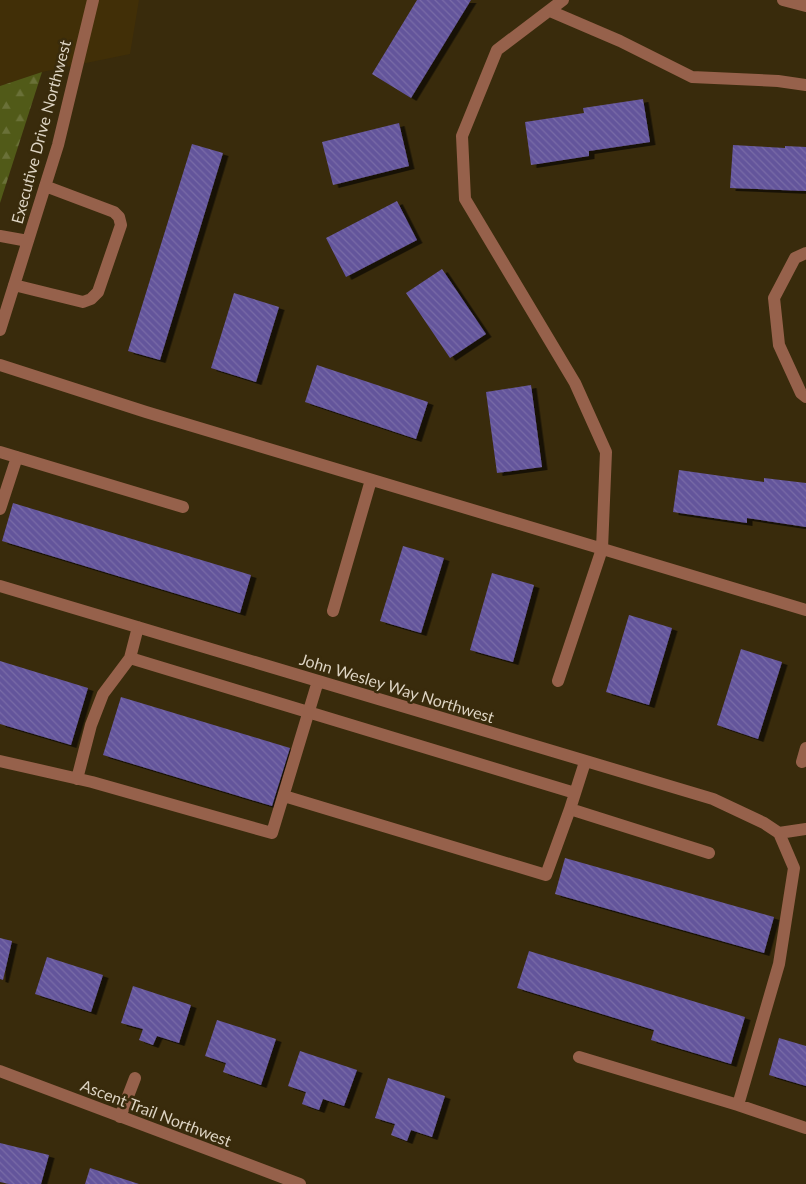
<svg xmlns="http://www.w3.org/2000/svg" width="806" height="1184" font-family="Lato,sans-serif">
<defs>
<pattern id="forest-firs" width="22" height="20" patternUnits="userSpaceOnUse" patternTransform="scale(1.25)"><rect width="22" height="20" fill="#515a18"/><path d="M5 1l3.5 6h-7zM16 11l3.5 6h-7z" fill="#6a7138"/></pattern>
<pattern id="building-back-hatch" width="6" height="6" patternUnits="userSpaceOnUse" patternTransform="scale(1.25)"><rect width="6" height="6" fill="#63549b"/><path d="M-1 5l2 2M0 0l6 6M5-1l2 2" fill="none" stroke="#796ca7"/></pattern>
<filter id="shadow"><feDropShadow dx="5.5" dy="3" stdDeviation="0" flood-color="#0009"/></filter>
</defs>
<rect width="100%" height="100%" fill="#392b0c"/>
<path fill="#412f07" d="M0,0H139L130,54L42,72L0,86Z"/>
<path fill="url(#forest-firs)" d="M42,72L0,203V86Z"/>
<path fill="url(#building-back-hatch)" filter="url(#shadow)" d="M417,0H471L411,98L372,74Z
M643,99L650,142L589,151V156L531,165L525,122L584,113L583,108Z
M399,123L409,166L333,185L322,142Z
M192,144L223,153L160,360L128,351Z
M733,145L785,148V146L806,147V191L730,188Z
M397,201L417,240L346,277L326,238Z
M442,269L486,334L450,358L406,293Z
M234,293L279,307L256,382L211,368Z
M317,365L428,402L416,439L305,402Z
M531,385L542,467L497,473L486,392Z
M679,470L764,482V478L806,483V527L747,518V523L673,512Z
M13,503L251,575L240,613L2,541Z
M403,546L444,558L421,633L380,621Z
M492,573L534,585L513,662L470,650Z
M629,615L672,628L649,705L606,692Z
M741,649L782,662L758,739L717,725Z
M0,661L88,688L71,745L0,724Z
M121,697L290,748L272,806L103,755Z
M565,858L774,917L764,953L555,894Z
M0,938L12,941L3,980L0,979Z
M529,951L745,1017L731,1064L651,1040L654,1030L517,988Z
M47,957L103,975L91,1012L35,994Z
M133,986L191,1005L179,1043L157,1036L153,1045L139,1040L143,1029L121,1023Z
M217,1020L276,1039L261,1085L223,1072L226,1063L205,1056Z
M779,1038L806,1046V1086L769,1075Z
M300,1051L357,1070L344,1106L323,1099L319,1110L302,1104L306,1092L288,1086Z
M388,1078L445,1096L432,1137L411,1130L407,1141L391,1135L395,1124L375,1118Z
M0,1143L49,1155L41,1184H9L0,1182Z
M90,1168L139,1184H85Z"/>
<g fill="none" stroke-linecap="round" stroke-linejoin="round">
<path stroke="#96614b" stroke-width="12" d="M783,0L806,6
M550,11L620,41L692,77L778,81L806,85
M0,236L28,241
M806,253L795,258L774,298L779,345L801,393L806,397
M14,285L83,302L91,299L98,292L121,225L119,217L114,212L45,186
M0,330L58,145L93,0
M0,365L146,412L806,610
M0,452L183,507
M0,509L17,457
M0,586L713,799L764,823L779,833
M333,611L371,480
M138,627L130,658L575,793
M558,681L602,549L606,452L575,383L465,199L462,136L497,50L563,0
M0,761L92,782L272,833L318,681
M585,762L570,809L709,853
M802,762L806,748
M77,779L91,725L103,694L130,658
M284,796L546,875L570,809
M779,833L806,829
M579,1057L738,1105L806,1128
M0,1071L300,1184
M738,1105L779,964L794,868L779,833
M120,1117L135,1078"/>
</g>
<g text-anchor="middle" stroke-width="5" stroke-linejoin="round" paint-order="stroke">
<g font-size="16" fill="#ddd4c3" stroke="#392b0c">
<text transform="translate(41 132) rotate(-75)" y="6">Executive Drive Northwest</text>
<text transform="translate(397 688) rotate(17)" y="6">John Wesley Way Northwest</text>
<text transform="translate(156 1113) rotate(21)" y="6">Ascent Trail Northwest</text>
</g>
</g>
</svg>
